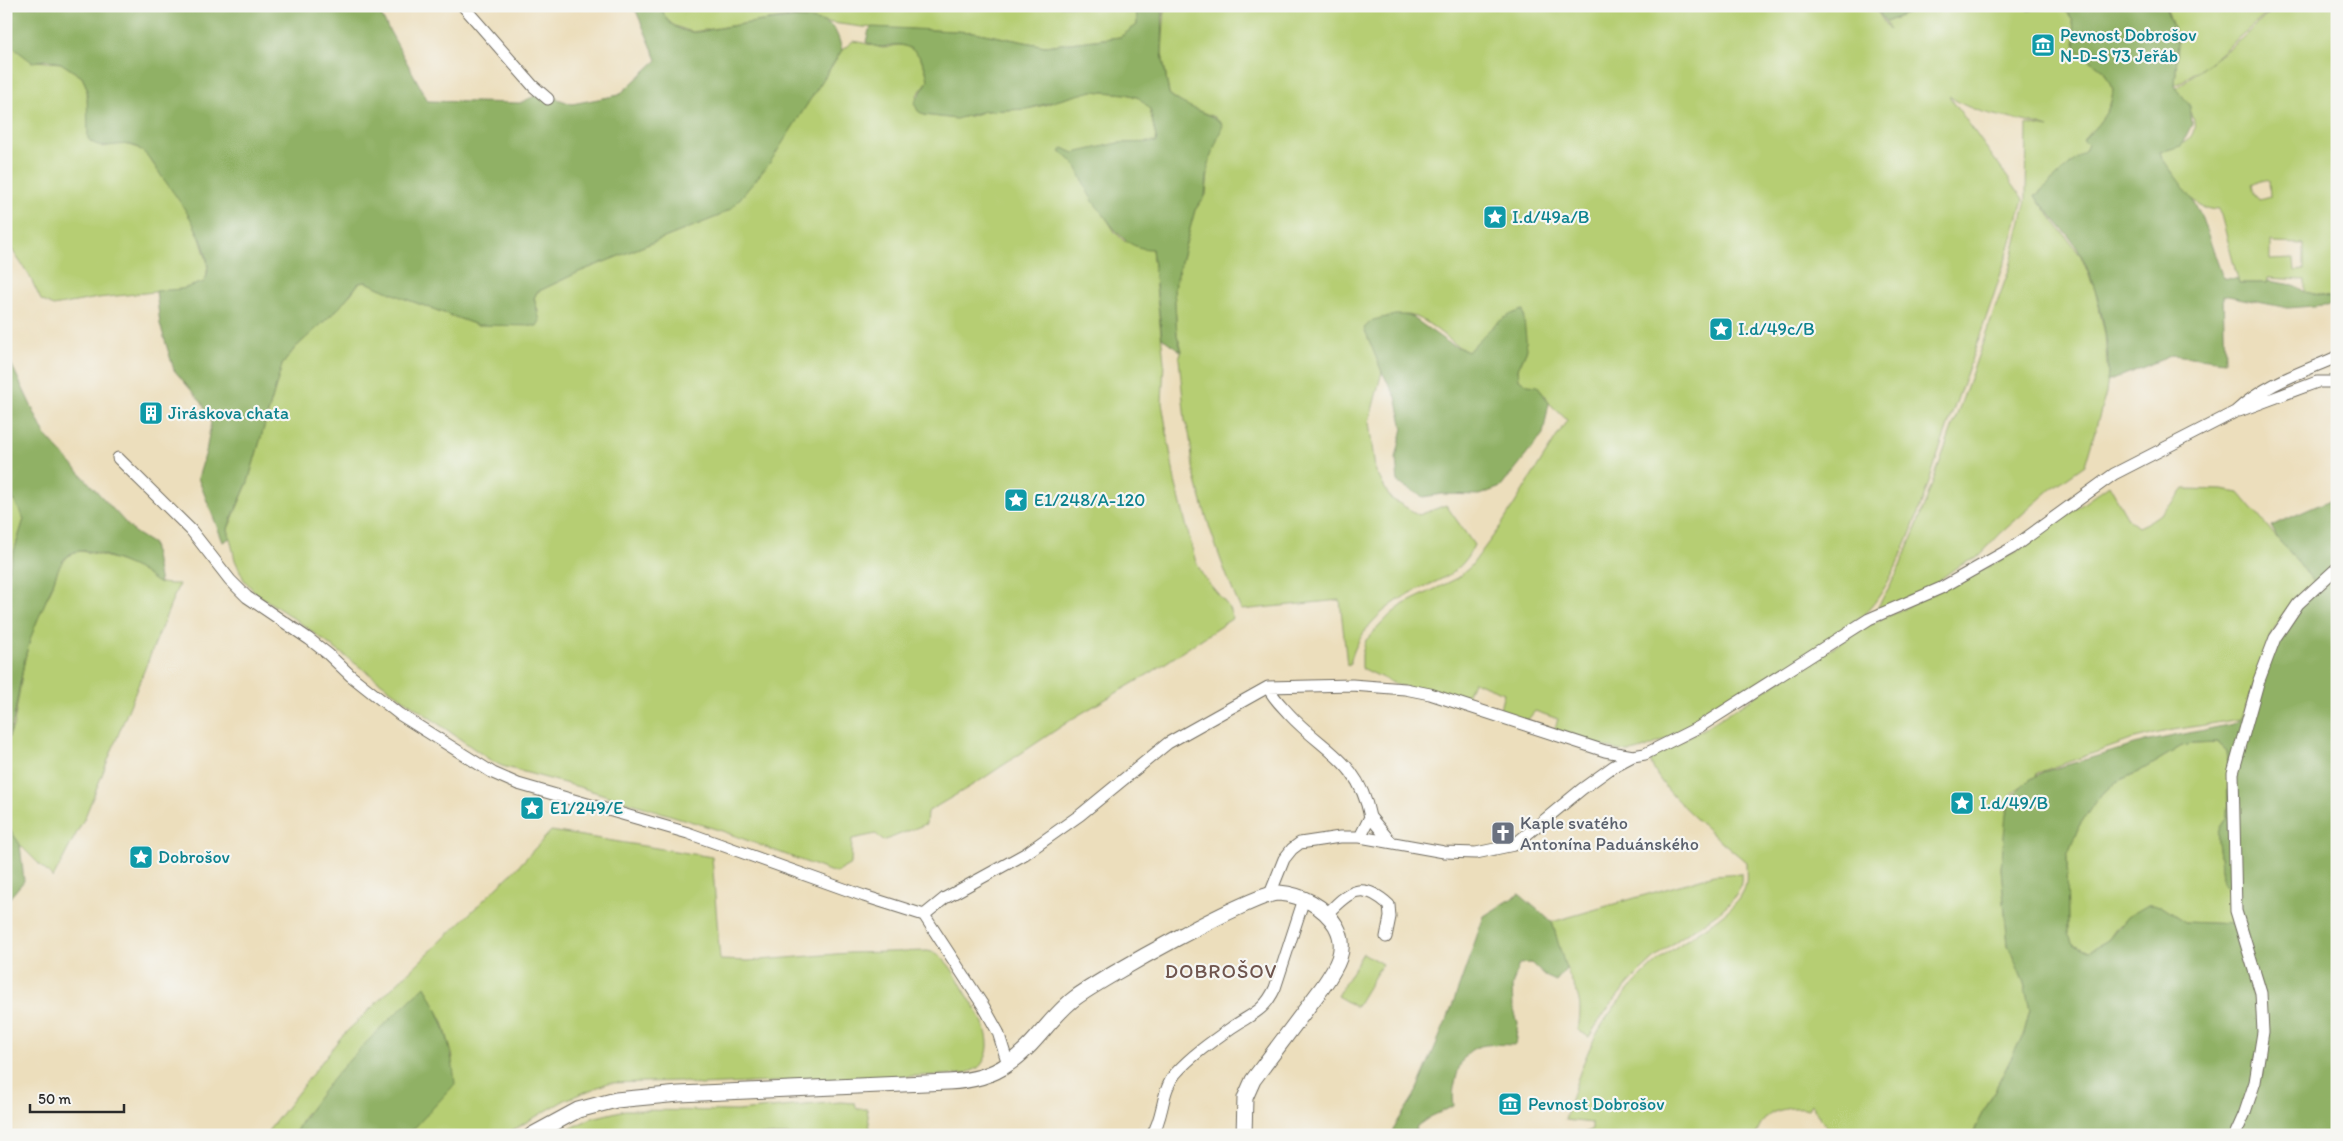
<svg xmlns="http://www.w3.org/2000/svg" width="2343" height="1141" font-family="Itim,sans-serif">
<rect width="100%" height="100%" fill="#f6f6f2"/>
<filter id="ink" filterUnits="userSpaceOnUse"><feTurbulence type="fractalNoise" baseFrequency=".02" numOctaves="2"/><feDisplacementMap in="SourceGraphic" scale="10" xChannelSelector="R" yChannelSelector="G"/><feConvolveMatrix kernelMatrix="1 2 1 2 8 2 1 2 1" color-interpolation-filters="sRGB"/></filter>
<filter id="wash" filterUnits="userSpaceOnUse"><feTurbulence type="fractalNoise" baseFrequency=".0096" numOctaves="4" result="noise"/><feDisplacementMap in="SourceGraphic" scale="20" xChannelSelector="R" yChannelSelector="G"/><feGaussianBlur stdDeviation="1.12" result="paint"/><feColorMatrix in="noise" values="0 0 0 0 0 0 0 0 0 0 0 0 0 0 0 0 0 1.4 0 .05"/><feComposite in="paint" operator="in"/></filter>
<g filter="url(#wash)">
<rect width="100%" height="100%" fill="#ecdebc"/>
<path fill="#b6ce73" stroke="#707c4f" fill-rule="evenodd" d="M661,6H1133L1137,17V25L1120,37L1045,46L974,32L862,27L788,17L692,32L675,26L666,20Z
M1165,6H1874L1889,30L1886,22L1925,6H2022L2028,10L2063,7L2073,21L2076,49L2103,70L2113,89C2112,111 2098,125 2083,140L2088,145L2085,151L2035,196L2081,256L2095,290L2105,334L2108,378L2106,393L2085,465L2051,489L2001,533L1977,558L1961,564L1930,587L1875,612L1897,573L1918,523L2010,267L2026,200L2027,124L2049,128C2015,116 1979,118 1949,96L2023,199C2002,279 1972,356 1945,434C1927,484 1900,585 1860,618C1824,642 1660,755 1627,752C1608,750 1575,736 1554,731L1558,719L1535,711L1526,722L1499,713L1504,693L1473,681L1465,701L1397,685L1362,668V654L1366,640L1391,614L1404,604L1458,578L1471,566L1502,524L1567,420L1549,403L1546,396L1519,380L1518,369L1527,349L1477,342L1468,352C1451,345 1424,313 1407,316C1393,318 1378,324 1365,328L1382,372L1369,422L1375,469L1390,498L1419,515L1446,505L1474,545C1471,551 1468,557 1464,562C1453,575 1436,582 1421,588C1388,603 1358,628 1350,664L1347,665L1340,600L1241,610C1222,567 1207,523 1195,477C1190,458 1193,439 1185,421L1179,358L1182,350L1177,335L1174,288L1195,210L1206,195L1209,161L1216,139L1220,134L1215,117L1187,107L1169,94L1162,53Z
M2166,6H2276L2210,62L2175,86L2178,42Z
M2277,6H2337V148H2332L2331,152L2337,153V299L2305,292V280L2268,278L2267,283H2239L2221,215L2218,210C2190,209 2176,179 2162,158L2160,152C2206,141 2200,120 2176,88L2241,39ZM2260,180L2269,181L2270,197L2259,200L2254,193L2252,184ZM2270,241L2273,243L2304,244V270L2295,271L2294,259L2270,260Z
M853,41C864,42 872,46 883,48C889,48 893,45 899,45C917,45 926,65 928,81L917,95L924,115L950,118L971,116L985,111L1027,109L1045,105L1079,93L1092,91L1127,94L1139,98L1150,109L1157,143H1118L1067,156L1081,171L1085,185L1115,232L1124,241L1152,249L1164,362L1162,403L1175,481L1195,559L1203,576L1228,606L1233,618L1152,672L1077,716L981,780L927,812L926,824L883,841L876,834L852,839L851,864L835,873L722,831L579,787L502,766L490,760L406,701L299,622L257,594L244,580L235,560L228,529L248,482L282,365L295,348L351,294L359,283L366,282L403,298L477,325L539,314L534,298L537,292L579,272L719,216L732,208L788,134L842,50Z
M6,42L34,61L61,63L82,77L87,88L88,119L102,147C119,144 132,141 146,154L188,212L200,238L208,264L206,279L202,284L182,289L98,298L53,306L41,300L29,275L6,241Z
M2109,485L2129,520L2138,527C2157,519 2171,506 2184,489L2222,490L2239,493L2315,583C2301,596 2287,609 2276,626C2259,655 2256,689 2240,719L2167,731L2131,740L2037,773L2036,777L2013,793L2008,804L2001,868L2008,945L2024,983L2030,1010L2024,1033L1972,1135H1828L1830,1132L1811,1104L1808,1109C1802,1107 1799,1108 1792,1108C1771,1111 1765,1114 1756,1135H1580L1592,1129V1123L1565,1120C1576,1082 1588,1041 1613,1009C1627,990 1645,972 1663,957C1684,939 1732,915 1743,892C1748,883 1746,873 1746,862C1722,841 1652,787 1650,757L1703,729L1866,627L2013,554Z
M6,491L15,501L24,519L6,578Z
M79,551C93,552 128,562 140,570C159,582 154,584 179,584L85,817L53,878L20,845L6,824V745L14,724L24,662L34,625L51,590L58,568L68,556Z
M2218,743L2227,751L2229,769L2227,818C2214,832 2218,839 2220,856C2221,865 2221,874 2223,884L2228,889L2233,924L2185,922L2161,906L2148,905L2118,926L2108,940L2089,951L2074,944L2068,933L2067,856L2079,826L2095,802L2116,782L2140,771L2182,746L2193,744Z
M551,831L712,857L720,960L748,961L849,953L928,951C933,952 938,954 942,958C951,966 958,979 964,990C976,1010 1000,1041 981,1065C977,1070 970,1071 964,1074L700,1085L680,1081L608,1083L565,1100L504,1135H408L453,1057L443,1022L425,987L305,1114L294,1135H265L341,1037L515,870Z
M1741,873C1742,883 1740,890 1734,898C1719,915 1697,926 1679,939C1642,966 1612,998 1589,1037L1578,1030C1583,998 1578,998 1567,970C1560,955 1557,937 1552,922L1714,875Z
M1363,953L1382,964L1356,1007L1337,996Z
M840,1102L855,1103L857,1109H867L871,1135H556L592,1118L625,1110L737,1111Z"/>
<path fill="#90b165" stroke="#5e6e48" fill-rule="evenodd" d="M6,6H376L428,101L520,103L541,93L572,104L619,95L657,60L634,6H661C664,21 676,30 691,32C698,33 707,30 714,29C740,25 810,9 831,26C838,32 840,43 842,50L769,164L732,208L719,216L579,272L537,292L534,298L540,321L537,326L477,325L403,298L366,282L359,283L339,308L295,348L282,365L248,482L231,520L228,529L230,538L223,542L198,478L206,452L211,422L202,403L174,370L160,324L156,291L182,289L204,282C221,256 178,198 162,177C156,168 150,157 141,150C124,136 104,155 88,139L87,88L82,77L61,63L46,60L32,62L6,42Z
M1133,6H1163L1162,53L1169,94C1183,107 1216,115 1223,125L1209,161L1205,196L1195,210L1174,288L1177,335L1182,352L1162,338L1152,249C1130,249 1119,236 1106,218C1101,211 1094,204 1090,196C1079,177 1081,165 1060,152L1063,148L1074,153L1118,143L1157,142L1150,109L1139,98L1127,94L1092,91L1027,109L985,111L956,119L924,115L918,111L914,103L928,81C926,64 919,49 901,45C887,43 884,52 866,42L869,30L872,27L974,32L1045,46L1120,37L1137,25V17Z
M1874,6H1925L1886,22Z
M2022,6H2165L2178,42L2175,86L2190,106L2192,124L2181,146L2160,152L2162,158L2192,199L2200,213L2223,278L2238,279L2239,283H2267L2268,281L2294,285L2305,292L2337,299V304L2288,308L2223,295L2225,361L2173,355L2107,382C2112,346 2098,289 2082,257C2072,236 2049,214 2035,196L2085,151L2088,145L2083,140C2098,125 2112,111 2113,89L2103,70L2076,49L2073,21L2063,7L2028,10Z
M1523,310L1527,349L1518,369L1519,379L1528,385L1538,386L1549,403L1543,434L1501,487L1479,495L1442,494L1423,497L1398,483L1396,458L1403,428L1396,397L1382,372L1364,328L1373,320L1395,315H1409L1447,342L1468,352C1484,335 1499,316 1523,310Z
M6,353L45,435L134,532L153,544L160,584C152,580 146,573 138,569C127,563 92,549 80,551C59,553 57,576 50,591C40,615 29,637 24,663C18,691 16,717 6,745V578L24,519L6,486Z
M2337,497V1135H1972L2024,1033L2030,1010L2024,983L2008,945L2001,869L2006,814L2015,794L2029,780L2043,772L2145,742L2233,724L2241,719L2247,710L2263,658L2315,583L2278,539L2271,526ZM2218,743L2227,751L2229,769L2227,818C2214,832 2218,839 2220,856C2221,866 2221,874 2223,884L2228,889L2233,924L2185,922L2161,906L2148,905L2127,917L2108,940L2089,951L2074,944L2068,933L2067,856L2079,826L2095,802L2116,782L2140,771L2182,746L2193,744Z
M6,824L20,844L24,881L6,902Z
M1519,894L1552,922L1566,969L1556,981L1545,976L1531,963L1519,964L1512,986L1513,1007L1518,1023L1515,1045C1485,1044 1465,1041 1457,1075C1454,1086 1452,1095 1454,1106L1430,1117L1417,1126L1415,1135H1393V1129L1414,1096L1450,1012L1484,916Z
M425,986C444,1022 451,1042 455,1084L408,1135H294C325,1077 378,1031 425,986Z"/>
</g>
<g filter="url(#ink)">
<g fill="none" stroke-linecap="round" stroke-linejoin="round">
<g stroke="#6f6a5e" stroke-width="13">
<path id="street" d="M463,6L533,86L548,99
M2239,411L2317,382H2337
M118,458L191,530L230,580L247,597L309,639L328,654L351,676L399,714L493,773L518,784L688,833L864,896L924,915L984,1007L998,1032L1008,1064
M1268,687C1273,698 1281,705 1289,714C1324,752 1359,760 1370,817L1360,837
M1370,817L1390,841
M1270,894L1284,859L1292,849L1300,843L1340,837H1360L1444,852L1476,853L1514,845L1582,789L1614,766L1633,756L1645,754L1699,727L1869,619L1941,588L2012,548L2114,474L2235,412C2265,384 2300,373 2337,357
M1327,914C1349,891 1362,880 1389,905L1390,917L1386,937
M924,915L945,898L1025,854L1080,815L1168,743L1268,687L1352,685L1405,689L1430,694L1605,751L1633,756
M1152,1135C1164,1117 1161,1091 1175,1074C1191,1056 1211,1042 1231,1028C1251,1014 1264,1012 1275,988L1304,899
M2235,1135L2244,1115L2255,1082L2263,1032L2261,993L2236,911L2233,773L2258,683L2275,638L2298,604L2337,568"/>
</g>
<g stroke="#6f6a5e" stroke-width="17">
<path id="secondary" d="M532,1135L578,1110L616,1100L679,1094L948,1082C970,1081 990,1077 1008,1064C1035,1046 1050,1017 1075,998C1100,979 1255,892 1279,893C1302,895 1324,906 1336,926C1349,949 1336,968 1322,988L1253,1080L1245,1098L1244,1135"/>
</g>
<use href="#street" stroke="#fff" stroke-width="11"/>
<use href="#secondary" stroke="#fff" stroke-width="15"/>
</g>
</g>
<defs>
<g id="museum-square" transform="scale(1.25)"><rect x="-9" y="-9" width="18" height="18" rx="4" fill="#0f9aa8" stroke="#f6f6f2"/><path d="M0-6L6-3V-2H-6V-3ZM-5-1h2V3h-2ZM-1-1h2V3h-2ZM3-1h2V3H3ZM-6 4H6V6H-6Z" fill="#fff"/></g>
<g id="sight-square" transform="scale(1.25)"><rect x="-9" y="-9" width="18" height="18" rx="4" fill="#0f9aa8" stroke="#f6f6f2"/><path d="M0-6L1.8-2.2L6-1.7L2.9 1.2L3.7 5.4L0 3.3L-3.7 5.4L-2.9 1.2L-6-1.7L-1.8-2.2Z" fill="#fff"/></g>
<g id="building-square" transform="scale(1.25)"><rect x="-9" y="-9" width="18" height="18" rx="4" fill="#0f9aa8" stroke="#f6f6f2"/><path d="M-4-6H4V6H1V3H-1V6H-4ZM-2.5-4.3h1.7v1.8h-1.7ZM.8-4.3h1.7v1.8H.8ZM-2.5-1h1.7V.8h-1.7ZM.8-1h1.7V.8H.8Z" fill="#fff"/></g>
<g id="church-square" transform="scale(1.25)"><rect x="-9" y="-9" width="18" height="18" rx="4" fill="#6b7280" stroke="#f6f6f2"/><path d="M-1.2-6h2.4v3.5h3.3v2.4h-3.3V6h-2.4V-.1h-3.3v-2.4h3.3Z" fill="#fff"/></g>
</defs>
<g fill-rule="evenodd">
<use href="#museum-square" x="2043" y="45"/>
<use href="#sight-square" x="1495" y="217"/>
<use href="#sight-square" x="1721" y="329"/>
<use href="#building-square" x="151" y="413"/>
<use href="#sight-square" x="1016" y="500"/>
<use href="#sight-square" x="1962" y="803"/>
<use href="#sight-square" x="532" y="808"/>
<use href="#church-square" x="1503" y="833"/>
<use href="#sight-square" x="141" y="857"/>
<use href="#museum-square" x="1510" y="1104"/>
</g>
<g text-anchor="middle" stroke-width="4.5" stroke-linejoin="round" paint-order="stroke">
<g font-size="18" fill="#0d838f" stroke="#f6f6f2" text-anchor="start">
<text x="2060" y="41">Pevnost Dobrošov<tspan x="2060" dy="21">N-D-S 73 Jeřáb</tspan></text>
<text x="1512" y="223">I.d/49a/B</text>
<text x="1738" y="335">I.d/49c/B</text>
<text x="168" y="419">Jiráskova chata</text>
<text x="1034" y="506">E1/248/A-120</text>
<text x="1980" y="809">I.d/49/B</text>
<text x="550" y="814">E1/249/E</text>
<text x="158" y="863">Dobrošov</text>
<text x="1528" y="1110">Pevnost Dobrošov</text>
</g>
<g font-size="18" fill="#5b616d" stroke="#f6f6f2" text-anchor="start">
<text x="1520" y="829">Kaple svatého<tspan x="1520" dy="21">Antonína Paduánského</tspan></text>
</g>
<g font-size="20" letter-spacing="1" fill="#6f554e" stroke="#f6f6f2">
<text x="1221" y="978">DOBROŠOV</text>
</g>
</g>
<rect width="2343" height="1141" fill="none" stroke="#f6f6f2" stroke-width="25"/>
<path d="M30 1104v8h94v-8" fill="none" stroke="#2b2b2b" stroke-width="2.5"/>
<text x="38" y="1104" font-size="15" fill="#2b2b2b" stroke="#f6f6f2" stroke-width="4" paint-order="stroke">50 m</text>
</svg>
